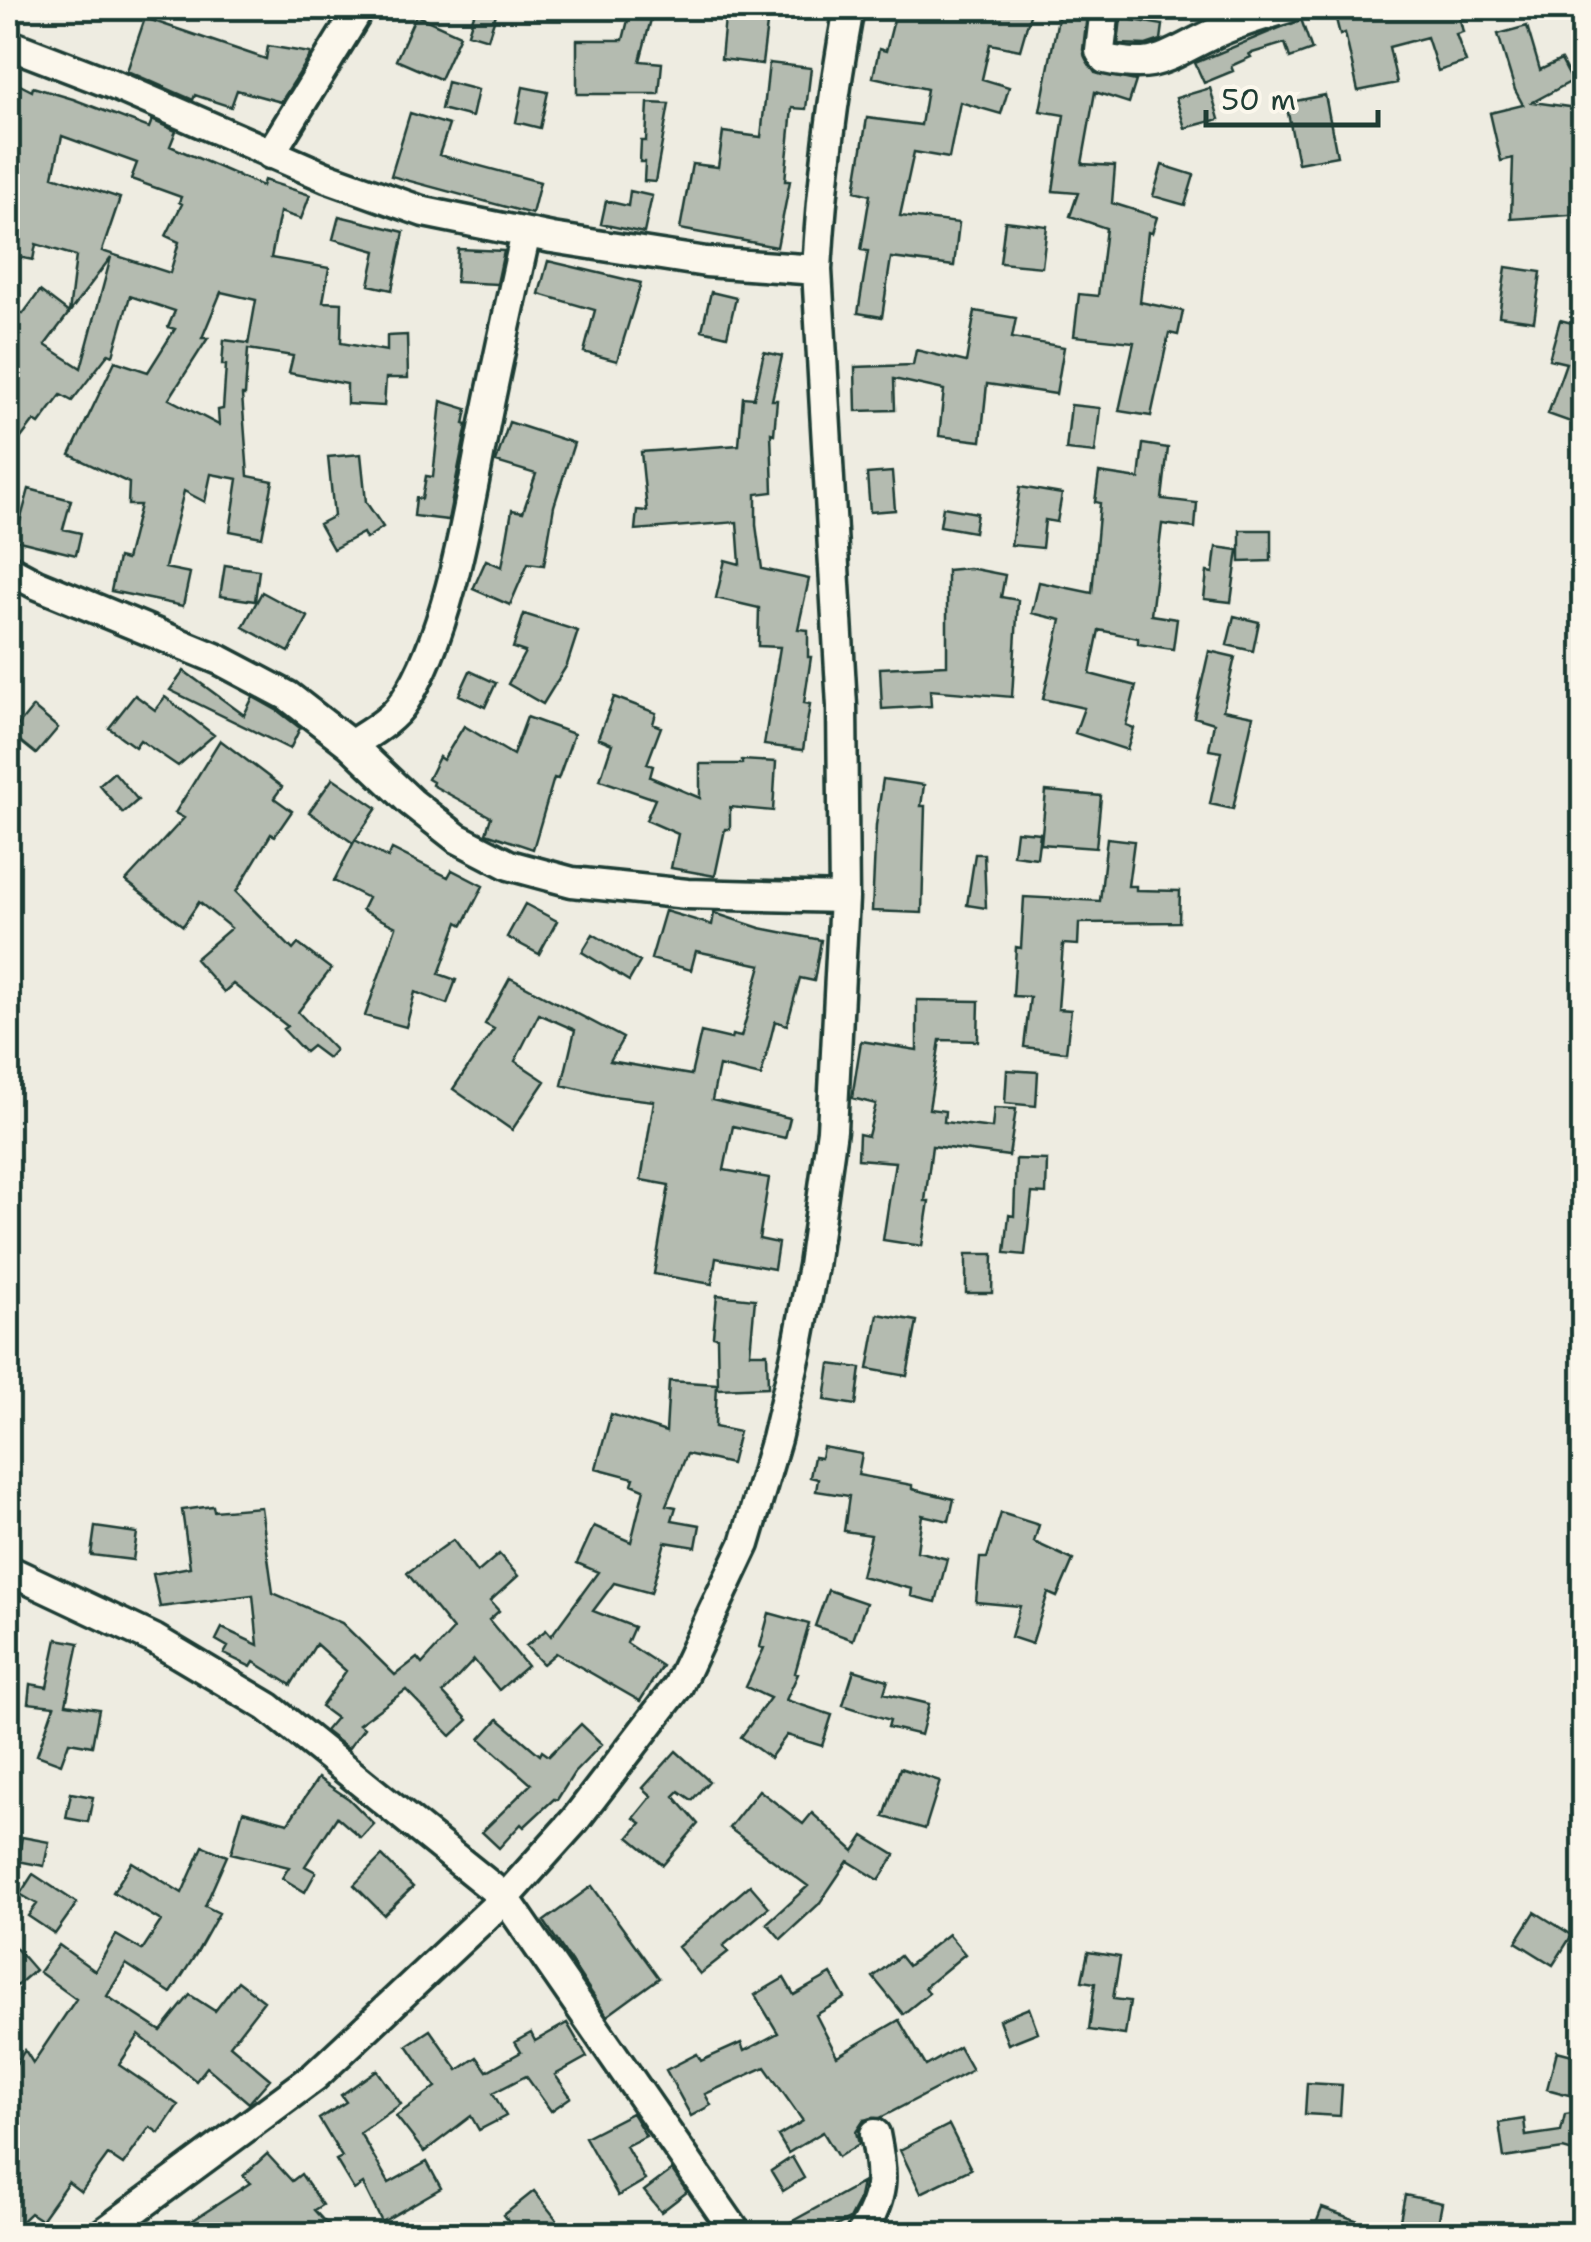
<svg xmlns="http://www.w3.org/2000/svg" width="1591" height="2242" font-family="'Shantell Sans',sans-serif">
<rect width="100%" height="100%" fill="#eeece1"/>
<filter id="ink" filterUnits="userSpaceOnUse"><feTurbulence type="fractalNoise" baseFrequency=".01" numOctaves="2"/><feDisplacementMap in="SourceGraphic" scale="20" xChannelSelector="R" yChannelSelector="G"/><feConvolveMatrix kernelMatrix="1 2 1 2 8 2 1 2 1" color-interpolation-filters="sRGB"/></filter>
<g filter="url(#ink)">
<path fill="#b4bbb0" stroke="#1f3d34" stroke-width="2.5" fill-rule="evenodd" d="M476,8H498L488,39L468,33Z
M631,8H654L640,61L662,63L659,94H577V40H623Z
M746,8H769L762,64L721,59L725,18L745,20Z
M897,8H1032L1020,50L990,44L982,79L1009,87L1001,114L960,102L949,158L914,152L900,216L959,223L954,266L891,258L882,317L858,313L868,251L861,250L870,195L855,191L867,118L921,125L927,89L873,77L879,49L886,51Z
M1060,8L1087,14L1083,50L1095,73L1136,81L1129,103L1095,92L1082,164L1115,166L1112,203L1157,217L1152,233L1148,232L1140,302L1183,311L1178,335L1169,333L1151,416L1119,411L1134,342L1074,336L1079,294L1098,296L1106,228L1070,216L1078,193L1053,191L1064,115L1040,111Z
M1347,8H1457L1463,32L1456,34L1466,62L1438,71L1427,37L1389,47L1397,83L1358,91L1345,33L1340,35L1334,11Z
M416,15L460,35L440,79L396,60Z
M145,18L266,59L268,46L310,53L309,58L281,102L237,90L231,107L195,95L193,100L127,71Z
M1121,18L1163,25L1161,40L1146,45L1118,44Z
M1301,19L1312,50L1290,58L1285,43L1249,54L1251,57L1231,66L1233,71L1204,83L1195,63Z
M1527,26L1540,70L1561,60L1572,81L1533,102L1584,109V214L1511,219L1513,158L1501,161L1490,113L1523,105L1515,90L1498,34Z
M769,63L811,68L806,109L792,108L785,181H790L777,247L680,229L692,164L718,167L723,132L761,137Z
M8,79L32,91L33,87L73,99L149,128L152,120L176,131L170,146L262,186L264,180L310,195L301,219L280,212L271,258L329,268L323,302L342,303L341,343L387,351V336L407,335L408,378H386L384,406L347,404V384L289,373L293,356L248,349L245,395H242L248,476L273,481L262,537L230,531L238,479L211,474L205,502L184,491L165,568L190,573L183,606L111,591L118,558L126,560L140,505H128L129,483L70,455L115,361L148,372L175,329L168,327L175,311L130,296L113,355L109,353L72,401L61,395L39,424L34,421L8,455V302L23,314L40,291L69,313L76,256L36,244L33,260L8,255ZM62,136L137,163L131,179L181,197L179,202L182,204L166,236L179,242L170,273L102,251L120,198L53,176ZM111,257L81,368L45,345ZM221,292L256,300L248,345V343L224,340L222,365H226L223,409L218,410L219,425L169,399L208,338H202Z
M447,82L478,90L472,117L441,109Z
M523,87L548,92L540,128L516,122Z
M1210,88L1219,119L1185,128L1176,98Z
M1325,95L1337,156L1298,163L1286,103Z
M648,103L669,104L655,182L644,181L645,162H640L641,141H646Z
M410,113L449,125L439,155L540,182L532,214L391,176Z
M1162,165L1194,175L1185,205L1153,196Z
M630,191L652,196L644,233L601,224L606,201L628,206Z
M339,216L404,232L392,290L369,285L376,251L333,239Z
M1005,221L1047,226L1042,267L1000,263Z
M458,249L504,251L497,284L456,282Z
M548,261L641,283L617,361L584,352L595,310L539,294Z
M1506,267L1541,272L1534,321L1499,316Z
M711,292L736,298L727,336L702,330Z
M975,311L1016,318L1012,338L1064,347L1056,394L987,384L981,441L939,436L944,390L894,379L895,410L856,411L855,367L913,365L916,350L966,362Z
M1560,320L1580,325L1584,323V405L1576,424L1548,414L1566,363L1549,359Z
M764,352L782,356L772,400H777L774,434L771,433L773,492L756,494V525L762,569L809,579L798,629L808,630V657H811L804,703L810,704L803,750L764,745L780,647L758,646L759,608L716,598L725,560L740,564L737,522L635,530L637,510L647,511L641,452L739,445L743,397L754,398Z
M441,401L467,409L464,424L467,425L448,520L414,516L416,498L422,499L426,476L433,477Z
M1071,405L1100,408L1095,453L1066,450Z
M509,422L574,443L554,506L544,565L528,563L510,605L473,589L486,560L502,567L512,510L523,512L536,474L496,462Z
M1143,444L1168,448L1162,499L1197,503L1195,528L1162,524L1151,615L1177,619L1173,649L1138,644V638L1099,630L1090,674L1136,686L1126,725L1134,728L1127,750L1075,733L1084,708L1043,699L1061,620L1032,613L1039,582L1092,593L1100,503L1095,502L1099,473L1139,479Z
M361,454L366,502L383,527L366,539L363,533L333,549L319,524L334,516L328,457Z
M892,472L895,510L870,512L867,474Z
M1020,487L1062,494L1057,522L1045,520L1042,548L1011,545Z
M29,489L71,500L63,529L81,533L76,555L15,540Z
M943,507L977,513L974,532L940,526Z
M1240,530H1271V561L1240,562Z
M1216,547L1238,550L1231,602L1204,599L1207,572L1213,573Z
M225,565L259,570L255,601L220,596Z
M969,568L1005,575L1001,597L1018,600L1012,697L930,690L931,706L882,709L880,668L947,665V570Z
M262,592L308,617L289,652L243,627Z
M524,614L578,631L567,665L543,704L508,684L525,652L513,648Z
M1234,616L1259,622L1253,651L1227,645Z
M1209,651L1235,657L1223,710L1253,716L1233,809L1210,804L1221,752L1209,750L1214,723L1194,717Z
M184,671L244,715L253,697L278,711L300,728L290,749L170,690Z
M470,671L496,683L485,707L459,695Z
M135,695L155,710L165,697L214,735L178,766L140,740L135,747L109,728Z
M614,697L656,713L653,724L661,727L647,764L653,766L650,777L700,798V764H742V760L776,762L773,811L730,807V829H725L715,876L671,868L678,834L646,820L655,799L600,780L612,744L598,738Z
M33,707L58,728L36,754L11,734Z
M527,717L574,734L558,779L554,778L533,849L486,833L491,817L432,785L433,782L428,779L439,757L443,760L464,726L513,755Z
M220,740L282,787L274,798L292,811L275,836L271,834L236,892L293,950L298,944L331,969L298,1012L335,1050L328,1058L312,1046L305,1052L283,1029L287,1026L233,984L224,992L195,959L231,928L199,902L183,926L126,881L184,818L175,813Z
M114,772L138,800L123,813L99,785Z
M333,778L377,808L353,843L309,812Z
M883,779L924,785L921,806H925L922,913L872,911L876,825Z
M1046,791L1101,796L1096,848L1041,844Z
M1016,831L1040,833L1037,858L1013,855Z
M1107,838L1134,841L1128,886H1136V890L1180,891L1179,922L1079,923L1078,945L1063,944L1058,1009L1071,1010L1066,1052L1024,1047L1030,997L1013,996L1016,947L1021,948L1024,897L1100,901Z
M355,840L388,858L392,849L448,877L452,870L483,886L463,925L458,922L439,974L456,980L447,1004L415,992L406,1027L365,1016L396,927L362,910L368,898L334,881Z
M975,854H984L986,908L967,905Z
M525,904L557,921L539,954L507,937Z
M665,911L712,925L714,913L760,928L821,940L814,981L800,978L787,1025L775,1021L761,1076L719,1066L712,1100L790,1118L785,1138L733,1126L724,1170L769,1178L759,1239L778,1243L774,1269L716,1258L712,1284L654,1274L669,1185L641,1180L654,1101L604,1095L562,1085L575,1030L539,1014L515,1061L545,1081L512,1130L453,1089L494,1029L485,1024L510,978L623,1038L610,1061L691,1075L701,1032L731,1039L732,1035L741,1037L761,965L696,951L691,970L651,959Z
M593,934L640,962L629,981L582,952Z
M917,1000L979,1001L978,1041L940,1040L929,1109L945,1111L944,1122L992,1128L994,1108L1016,1109L1009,1156L932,1146L925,1201H929L922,1246L883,1240L895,1162L858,1159L859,1134L868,1136L876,1104L852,1098L861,1041L917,1050Z
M1007,1070L1038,1072L1036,1106L1005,1103Z
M1016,1159L1047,1160L1046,1194L1032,1193L1025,1255L1005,1253L1009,1215L1014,1216Z
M966,1254H993L992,1293H966Z
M717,1295L755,1299L750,1353H767L768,1387L718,1389L717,1337L713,1336Z
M878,1314L917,1321L907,1376L868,1369Z
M830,1364L861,1368L856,1405L825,1400Z
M669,1381L717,1384L715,1427L739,1432L731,1464L687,1454L666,1505L676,1507L672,1520L700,1525L696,1547L665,1542L651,1593L614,1583L593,1611L634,1627L627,1643L662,1666L640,1701L556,1653L543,1664L526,1646L546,1630L551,1636L598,1572L577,1563L594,1526L631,1542L644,1489L632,1484L634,1478L596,1468L611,1414L666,1432Z
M823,1447L862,1454L858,1475L912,1485V1489L954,1499L949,1521L922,1515L917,1551L947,1559L936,1602L911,1596L912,1589L861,1576L871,1535L844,1531L849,1496L816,1491L818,1479L810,1477L814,1457L821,1458Z
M213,1506L214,1511L261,1507L273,1593L342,1623L395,1675L417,1658L422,1664L453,1630L407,1573L453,1540L477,1573L499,1554L518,1576L490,1601L499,1611L489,1620L527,1666L499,1690L474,1660L443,1693L468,1720L451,1736L406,1690L359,1724L364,1728L348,1749L325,1731L336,1718L321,1707L346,1671L316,1644L291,1685L254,1662L251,1667L224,1654L228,1647L216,1640L222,1628L258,1645L253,1595L160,1607L153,1574L190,1567L182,1510Z
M1001,1513L1039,1525L1034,1542L1073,1560L1057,1597L1048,1593L1032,1644L1011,1637L1020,1606L976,1602L980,1558H987Z
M95,1527L137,1533L133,1560L91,1555Z
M828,1590L866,1603L853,1640L815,1626Z
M769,1613L809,1624L795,1673L798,1674L786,1700L832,1715L822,1746L787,1735L770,1758L741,1737L770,1698L746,1687L764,1648L760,1647Z
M57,1639L79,1643L66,1704L99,1709L92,1746L69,1742L61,1764L37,1755L54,1706L28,1703L30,1684L47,1687Z
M854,1670L888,1680L884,1693L929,1704L921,1735L888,1727L890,1720L843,1705Z
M498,1719L540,1755L542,1751L549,1756L581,1724L602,1744L574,1773L557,1800L554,1799L524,1827L521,1824L499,1848L482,1832L531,1784L480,1739Z
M676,1751L709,1781L692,1800L679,1791L674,1796L698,1824L663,1865L629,1837L641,1823L634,1818L652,1796L643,1788Z
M900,1768L940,1781L925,1829L884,1817Z
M318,1778L349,1799L374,1824L361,1838L337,1817L305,1866L316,1872L305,1892L282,1878L289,1867L231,1853L243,1811L288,1823Z
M759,1790L803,1824L812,1813L854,1851L864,1836L895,1855L879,1880L848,1861L819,1904L781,1939L767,1923L808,1886L729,1828Z
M71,1793L93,1797L88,1822L66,1818Z
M22,1837L49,1842L44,1866L18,1861Z
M203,1846L227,1856L205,1906L219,1913L196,1954L171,1993L126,1964L107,1996L161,2031L190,1995L215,2011L238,1981L264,2001L230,2045L270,2079L249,2103L207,2067L196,2081L139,2035L119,2065L178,2105L159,2133L150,2127L123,2165L108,2155L81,2192L68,2182L41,2220L30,2213L8,2234V2076L25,2050L33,2063L76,1999L39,1972L59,1945L95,1971L116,1935L142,1950L161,1921L113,1892L132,1862L182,1893Z
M382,1856L413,1887L384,1915L354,1885Z
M33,1874L77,1903L55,1934L28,1916L37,1904L20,1894Z
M750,1885L769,1907L723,1946L728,1952L700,1974L678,1947Z
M592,1886L659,1978L607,2016L544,1921Z
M1535,1912L1572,1935L1553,1965L1516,1942Z
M948,1934L965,1954L925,1987L929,1993L903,2014L873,1977L900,1956L908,1966Z
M8,1939L35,1970L8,1993Z
M1088,1952L1120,1957L1113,1999L1130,2001L1125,2035L1089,2030L1095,1983L1082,1981Z
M831,1974L845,1998L816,2015L837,2056L899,2020L926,2066L959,2047L972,2070L880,2118L864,2120L856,2132L859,2144L838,2157L823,2132L788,2153L778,2136L803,2121L765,2067L705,2094L711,2105L691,2116L666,2070L697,2054L701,2061L741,2043L744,2051L778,2033L755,1995L784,1978L794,1995Z
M1029,2008L1038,2032L1008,2044L999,2020Z
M567,2023L587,2057L555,2075L571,2097L551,2111L526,2076L493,2093L506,2116L479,2130L471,2116L424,2152L396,2116L436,2087L407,2045L430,2030L458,2070L477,2057L487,2071L521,2052L515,2042L531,2033L535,2041Z
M1557,2051L1584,2058V2099L1547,2089Z
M377,2070L401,2104L360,2133L389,2183L427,2162L441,2188L382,2222L363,2184L354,2190L336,2160L342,2157L319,2119L346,2102L341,2095Z
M1307,2083L1342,2085L1340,2116L1305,2114Z
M1584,2111V2155L1563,2149L1504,2158L1499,2123L1524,2119L1526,2136L1561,2131L1565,2114Z
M632,2113L646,2136L626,2146L645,2180L618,2196L585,2137Z
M949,2125L971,2169L921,2193L900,2150Z
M267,2154L292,2181L301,2174L322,2205L314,2210L336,2234H172L250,2183L243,2176Z
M792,2157L804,2178L783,2191L771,2171Z
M672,2170L687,2192L661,2212L644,2191Z
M862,2183L858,2202L849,2219L822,2234H769Z
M534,2191L561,2225L550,2234H519L504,2215Z
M1405,2195L1442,2203L1436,2234L1398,2230Z
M1322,2208L1389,2232L1388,2234H1312Z"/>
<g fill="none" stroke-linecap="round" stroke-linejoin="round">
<g stroke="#1f3d34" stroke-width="35">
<path id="minor" d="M1105,8L1100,51L1105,59C1156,70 1163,58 1207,37C1233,24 1261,16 1288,8
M8,44L112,84L326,177L424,212L552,238L706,262L817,270
M270,154L360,8
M8,569L36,584L220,660L288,696L351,745L411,802L457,838L509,865L572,882L687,894L844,898
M351,745C369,733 392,721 404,702C448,637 468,512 483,434C496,367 511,300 526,233
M8,1570L154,1639L268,1707L505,1898L737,2234
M102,2234L314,2077L505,1898L575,1820L678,1686L745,1544L776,1439L797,1350L813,1266L832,1130L844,898L842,706L817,270C822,181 833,95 849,8
M861,2234C884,2196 884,2178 875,2134"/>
</g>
<use href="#minor" stroke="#fbf7ec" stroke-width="28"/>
</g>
</g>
<rect width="1591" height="2242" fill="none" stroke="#fbf7ec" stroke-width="40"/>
<rect x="20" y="20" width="1551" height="2202" fill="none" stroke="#1f3d34" stroke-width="4" filter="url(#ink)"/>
<path d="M1206 110v15h172v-15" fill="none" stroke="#1f3d34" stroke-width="5"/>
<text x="1221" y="110" font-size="30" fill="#1f3d34" stroke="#fbf7ec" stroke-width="8" paint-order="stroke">50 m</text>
</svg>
